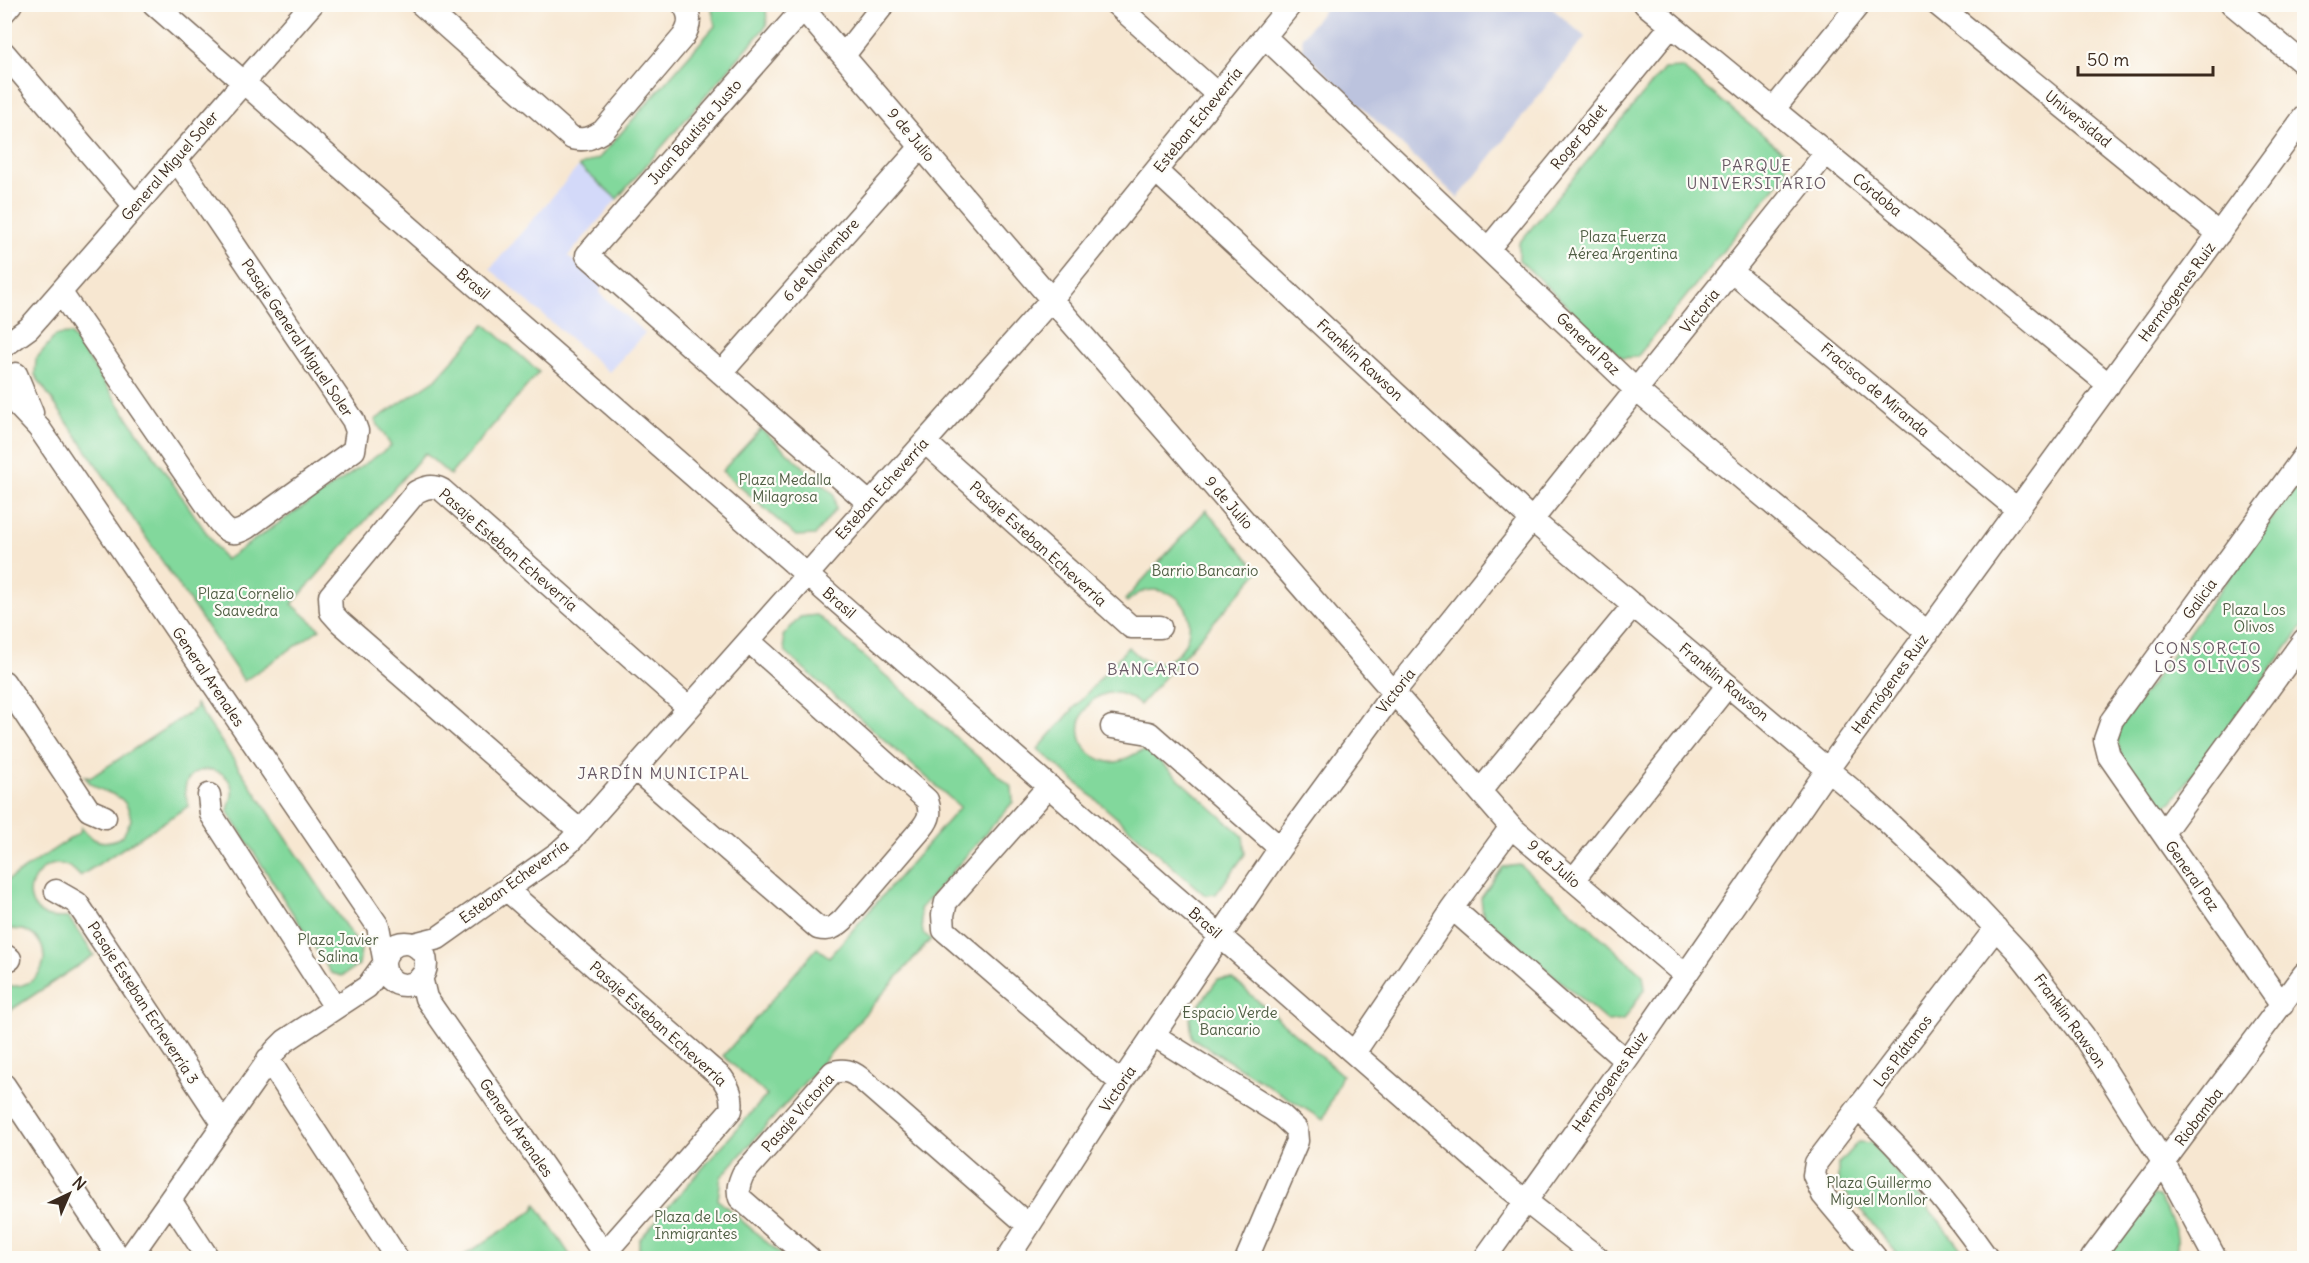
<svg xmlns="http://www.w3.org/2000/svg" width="2309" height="1263" font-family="Delius,sans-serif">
<rect width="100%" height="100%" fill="#fdfcf7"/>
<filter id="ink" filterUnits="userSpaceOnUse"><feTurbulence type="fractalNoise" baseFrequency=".0167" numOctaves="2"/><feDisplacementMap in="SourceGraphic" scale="12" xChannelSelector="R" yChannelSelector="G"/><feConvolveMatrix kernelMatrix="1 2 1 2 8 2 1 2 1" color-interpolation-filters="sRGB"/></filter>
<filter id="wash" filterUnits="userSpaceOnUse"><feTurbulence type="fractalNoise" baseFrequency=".008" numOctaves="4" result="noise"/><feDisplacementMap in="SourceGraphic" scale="24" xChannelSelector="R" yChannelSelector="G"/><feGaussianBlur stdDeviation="1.35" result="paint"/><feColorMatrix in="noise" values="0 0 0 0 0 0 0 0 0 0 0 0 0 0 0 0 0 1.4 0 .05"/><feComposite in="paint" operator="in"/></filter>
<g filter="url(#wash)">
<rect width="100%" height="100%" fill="#f7e7d1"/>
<path fill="#d3d9f9" d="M579,166L617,199L568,256L601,286L600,294L645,333L609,372L490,269Z"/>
<path fill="#bcc3de" d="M1547,4L1585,37L1458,198L1303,52L1302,37L1328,5Z"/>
<path fill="#82d89c" stroke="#5e815d" stroke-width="1.5" d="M766,4L767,25L617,199L579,166L599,158L715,26L712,9L708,5Z
M1682,68L1785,153L1787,172L1637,357L1622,358L1519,260V243L1664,69Z
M485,324L539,372L450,475L425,453L292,604L320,629L244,681L35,375L36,359L56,335L71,334L225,560L391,446L375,420L436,379Z
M761,429L834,494L836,509L815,535L796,536L722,471Z
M2293,490L2304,492V625L2172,802L2165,805L2152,801C2137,779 2115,758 2117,731Z
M1206,510L1259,571L1140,705C1091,662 1052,746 1105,761C1125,767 1133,749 1148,751L1243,836L1245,854L1216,894L1205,895L1038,749L1128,647C1134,651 1140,659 1146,661C1189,675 1210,601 1161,591C1148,588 1136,593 1127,602L1125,600Z
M817,615L1012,787L1013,802L920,909L923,933L931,939L721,1177L718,1200L785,1258H639V1240L767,1095L723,1056L817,948L829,957L960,807L785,652L783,636L800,617Z
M196,704L361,949L359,965L342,976L331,973L228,812C228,804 234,797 232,788C226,762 184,764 185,792C185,796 188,801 189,806L80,876C49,839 7,898 46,916C54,919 62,917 69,918L94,955L5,1014V985C40,994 60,949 28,932C21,928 13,930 5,929V882L80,832L81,827C92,843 106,846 123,836L131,820C126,785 101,800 84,776L90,778L195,709Z
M1520,865L1643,975L1645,988L1624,1020L1608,1022L1483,915L1481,898L1503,867Z
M1218,979H1233L1342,1075L1323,1120L1192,1038L1190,1018Z
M1858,1142L1872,1143L1941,1223L1968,1258H1901L1838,1184V1164Z
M2153,1195L2158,1196C2167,1214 2187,1239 2172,1258H2104Z
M536,1204L572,1258H460L534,1210Z"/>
</g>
<g filter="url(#ink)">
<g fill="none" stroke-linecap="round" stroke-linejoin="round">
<g stroke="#7d6c5d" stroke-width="25">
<path id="minor" d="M154,4L1499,1180L1598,1258
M421,4L572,138C585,141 592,138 603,131L683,37C691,25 691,15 683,4
M799,4L1071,322L1511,827L1685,975
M1116,4L1218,95
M1645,4L2109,385
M1937,4L2219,234
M2232,4L2304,64
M803,9L587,255L870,504
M4,12L11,4
M1265,37L1636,390L1928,633
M4,53L135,206
M844,55L884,4
M1773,110L1859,4
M1156,171L1532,520L1865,801L1956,886L2019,953L2083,1035L2164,1163L2215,1258
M1488,249L1671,26
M1731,271L2018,510
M61,293L215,517C225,531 231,537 246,528L354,450L357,431L353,420L176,159
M4,346L29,328L312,4
M721,373L921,147
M16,374L32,413
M4,391L39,428L378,926L384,958
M925,442L1131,627H1160
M4,682L89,810L105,817
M1112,727L1149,733L1280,848
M635,769L818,928C830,931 835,927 843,920L922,828C930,818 931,812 927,800L749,641
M1049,786L946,902L943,915L944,930L1121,1083
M1480,791L1634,605
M209,795L211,814L335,1007
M580,831L340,622L331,612L330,596L416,492C426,487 432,485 442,490L689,708
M2163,833L2304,640
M1573,880L1728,685
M507,890L722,1078C729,1088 733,1097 731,1110L604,1254
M56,891L77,903L223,1123
M1452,908L1626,1061
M384 964a21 21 0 1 1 42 0a21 21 0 1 1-42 0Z
M414,944L438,938L558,853L570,842L1051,300L1291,4
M4,955L10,959
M421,977L426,998L607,1258
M2282,1005L2109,756L2105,740L2112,720L2304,456
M1155,1036L1281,1115L1296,1129L1297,1141L1247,1258
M1354,1053L1452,908L1511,827
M268,1059L397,1258
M4,1085L119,1258
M1858,1109C1906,1153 1950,1205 1987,1258
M170,1200L208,1258
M129,1258L275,1051L285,1041L367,987L384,964
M809,1258L740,1198C737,1189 739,1183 743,1174L833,1072C844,1069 851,1071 860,1078L1028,1225
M1008,1258L1121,1083L1280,848L1394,692L1826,153
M1485,1258L1631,1054L1828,769L2304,117
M1876,1258L1823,1195L1814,1175L1816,1163L1996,928
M2092,1258L2304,974"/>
</g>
<use href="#minor" stroke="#fff" stroke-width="22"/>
</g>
</g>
<g text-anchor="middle" stroke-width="4.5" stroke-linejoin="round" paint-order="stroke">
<g font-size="15" fill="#3b2a1e" stroke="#fdfcf7">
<text transform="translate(2078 119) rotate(39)" y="5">Universidad</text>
<text transform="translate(1198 120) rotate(-51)" y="5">Esteban Echeverría</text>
<text transform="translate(695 132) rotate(-49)" y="5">Juan Bautista Justo</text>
<text transform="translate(911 135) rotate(50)" y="5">9 de Julio</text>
<text transform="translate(1579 137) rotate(-51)" y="5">Roger Balet</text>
<text transform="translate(170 166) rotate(-49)" y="5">General Miguel Soler</text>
<text transform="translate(1877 195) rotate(39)" y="5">Córdoba</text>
<text transform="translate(821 260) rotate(-48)" y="5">6 de Noviembre</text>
<text transform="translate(473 284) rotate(41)" y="5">Brasil</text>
<text transform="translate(2177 292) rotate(-54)" y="5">Hermógenes Ruiz</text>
<text transform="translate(1700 311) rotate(-51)" y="5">Victoria</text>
<text transform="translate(297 338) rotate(56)" y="5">Pasaje General Miguel Soler</text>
<text transform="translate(1588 344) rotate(44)" y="5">General Paz</text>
<text transform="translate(1360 360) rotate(43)" y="5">Franklin Rawson</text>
<text transform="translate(1875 390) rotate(40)" y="5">Fracisco de Miranda</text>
<text transform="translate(882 489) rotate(-48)" y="5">Esteban Echeverría</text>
<text transform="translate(1229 503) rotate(49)" y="5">9 de Julio</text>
<text transform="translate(1038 544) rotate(42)" y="5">Pasaje Esteban Echeverría</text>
<text transform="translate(508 550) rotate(41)" y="5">Pasaje Esteban Echeverría</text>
<text transform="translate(2200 599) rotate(-54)" y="5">Galicia</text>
<text transform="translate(839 603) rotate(41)" y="5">Brasil</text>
<text transform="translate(208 677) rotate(56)" y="5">General Arenales</text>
<text transform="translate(1724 682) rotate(40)" y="5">Franklin Rawson</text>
<text transform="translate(1890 684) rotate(-54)" y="5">Hermógenes Ruiz</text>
<text transform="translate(1396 691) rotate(-52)" y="5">Victoria</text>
<text transform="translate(1554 864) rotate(41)" y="5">9 de Julio</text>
<text transform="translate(2192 876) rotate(55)" y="5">General Paz</text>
<text transform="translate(514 882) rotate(-36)" y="5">Esteban Echeverría</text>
<text transform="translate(1205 923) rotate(41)" y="5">Brasil</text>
<text transform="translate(143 1003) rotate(57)" y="5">Pasaje Esteban Echeverría 3</text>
<text transform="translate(2070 1021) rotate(54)" y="5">Franklin Rawson</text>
<text transform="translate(658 1024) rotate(42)" y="5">Pasaje Esteban Echeverría</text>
<text transform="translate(1903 1051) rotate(-53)" y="5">Los Plátanos</text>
<text transform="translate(1610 1082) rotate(-55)" y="5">Hermógenes Ruiz</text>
<text transform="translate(1118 1089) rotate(-56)" y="5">Victoria</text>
<text transform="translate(798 1113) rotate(-48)" y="5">Pasaje Victoria</text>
<text transform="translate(2199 1117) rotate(-53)" y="5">Riobamba</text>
<text transform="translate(516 1128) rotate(55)" y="5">General Arenales</text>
</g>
<g font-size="15" fill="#505e44" stroke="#fdfcf7">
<text x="1623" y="242">Plaza Fuerza<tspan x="1623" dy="17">Aérea Argentina</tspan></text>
<text x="785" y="485">Plaza Medalla<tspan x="785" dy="17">Milagrosa</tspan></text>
<text x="1205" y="576">Barrio Bancario</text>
<text x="246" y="599">Plaza Cornelio<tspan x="246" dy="17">Saavedra</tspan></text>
<text x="2254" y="615">Plaza Los<tspan x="2254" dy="17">Olivos</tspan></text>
<text x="338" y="945">Plaza Javier<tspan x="338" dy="17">Salina</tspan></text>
<text x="1230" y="1018">Espacio Verde<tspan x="1230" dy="17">Bancario</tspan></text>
<text x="1879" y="1188">Plaza Guillermo<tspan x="1879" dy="17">Miguel Monllor</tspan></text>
<text x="696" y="1222">Plaza de Los<tspan x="696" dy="17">Inmigrantes</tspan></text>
</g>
<g font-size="16" letter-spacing="1.5" fill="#685965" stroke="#fdfcf7">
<text x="1757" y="171">PARQUE<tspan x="1757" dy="18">UNIVERSITARIO</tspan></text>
<text x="2208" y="654">CONSORCIO<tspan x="2208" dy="18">LOS OLIVOS</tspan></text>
<text x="1154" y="675">BANCARIO</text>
<text x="664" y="779">JARDÍN MUNICIPAL</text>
</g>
</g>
<rect width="2309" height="1263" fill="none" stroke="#fdfcf7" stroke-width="24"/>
<g transform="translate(69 1194) rotate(44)" stroke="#fdfcf7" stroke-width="4.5" paint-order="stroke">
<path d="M0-4.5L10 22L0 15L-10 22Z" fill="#3b2a1e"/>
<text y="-9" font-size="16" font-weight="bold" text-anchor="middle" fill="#3b2a1e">N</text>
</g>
<path d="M2078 66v9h135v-9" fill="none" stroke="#3b2a1e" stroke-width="3"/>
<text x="2087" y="66" font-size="18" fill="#3b2a1e" stroke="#fdfcf7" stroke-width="4.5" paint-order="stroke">50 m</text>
</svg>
